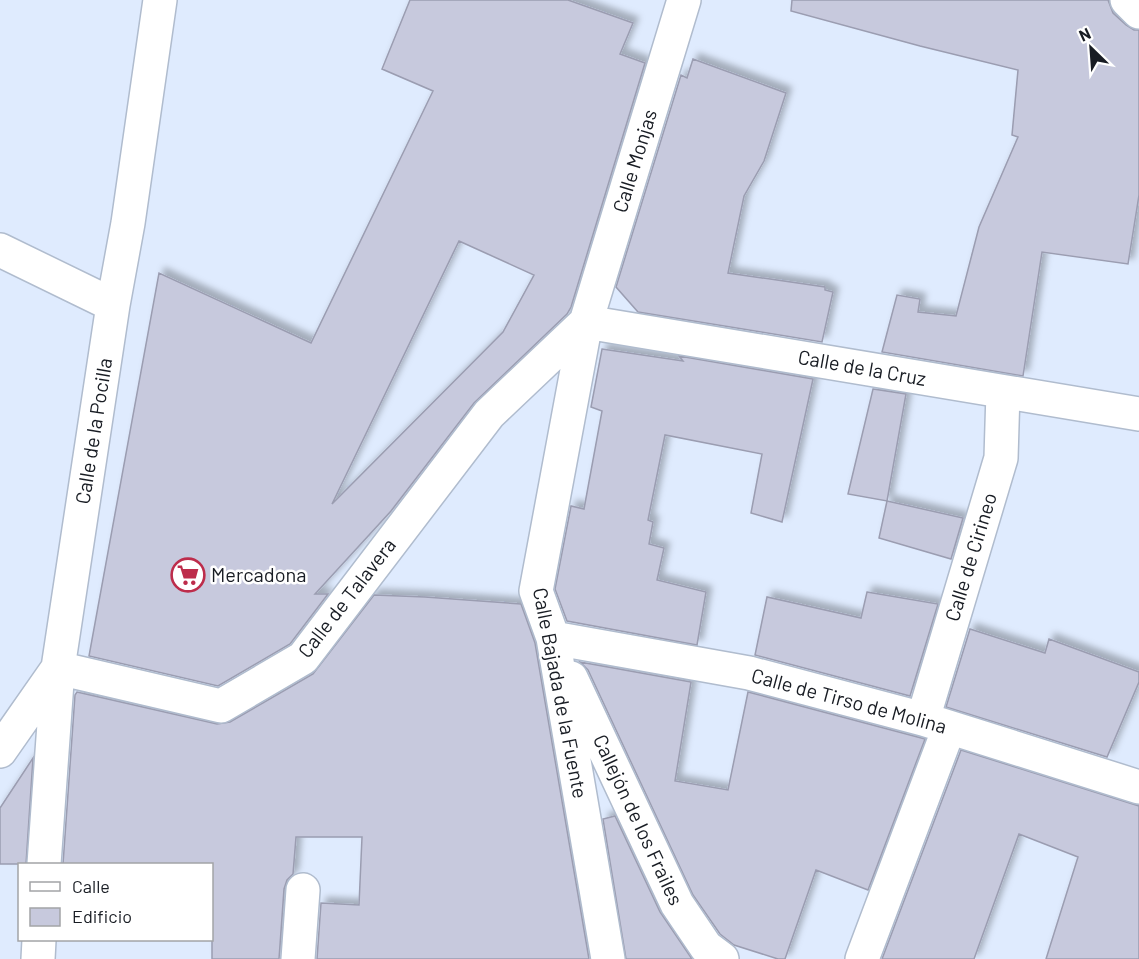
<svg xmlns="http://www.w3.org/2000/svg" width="1139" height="959" font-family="Barlow,sans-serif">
<defs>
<filter id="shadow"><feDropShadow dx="5.5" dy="-5.5" stdDeviation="3" flood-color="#0004"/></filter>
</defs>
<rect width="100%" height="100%" fill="#dfebfe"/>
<path fill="#c7c9dd" stroke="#9b9db1" stroke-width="1.5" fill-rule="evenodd" filter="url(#shadow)" d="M410,0H568L633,23L620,54L645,63L571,307L567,314L474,403L391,511L315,594H328L290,644L218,686L89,656L159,273L311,343L433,91L382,69ZM459,241L534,275L503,332L332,504Z
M792,0H1108L1113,13L1126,25L1134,30H1139V195L1128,264L1042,252L1023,376L882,352L897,295L920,299L918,312L956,316L979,227L1018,137L1012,135L1018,70L920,46L791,11Z
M693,59L786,93L764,161L744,196L728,273L825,287V290L833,292L822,342L638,312L616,287L681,75L687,78Z
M602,349L683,361L679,356L813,379L782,522L751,513L762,454L665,435L648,520L653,522L649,544L664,548L657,580L706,592L697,645L567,621L555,589L571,506L584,509L602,411L591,407Z
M873,389L906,394L887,501L848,494Z
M887,501L963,518L951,559L879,538Z
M867,592L938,604L910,696L755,655L767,597L861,618Z
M374,595L425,597L521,604L535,643L589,959H317L321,903L359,905L362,837H296L293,874L287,880L284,889L279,959H212V864H63L75,695L77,692L217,724L230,722L313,674Z
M970,629L1045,653L1049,639L1139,672V682L1107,757L946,707Z
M580,662L691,682L675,781L728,790L748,692L925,739L868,890L816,870L785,959H778L734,945L720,934L693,895L588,670Z
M961,750L1139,806V959H1046L1078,857L1019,834L974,959H882Z
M33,758L26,864H0V808Z
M615,816L660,912L692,959H626L603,819Z"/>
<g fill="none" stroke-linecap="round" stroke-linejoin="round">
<g stroke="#b0bcce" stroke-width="36">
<path id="minor" d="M1127,0L1139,12
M0,250L113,305
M586,322L1139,414
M553,638L749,673L923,719L1139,787
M571,678L677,904L706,947L722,959
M923,719L1001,458L1003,392
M0,751L58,668L221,706L303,658L489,414L586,322
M44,864L58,668L113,305L128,223L160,0
M38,959L39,940
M298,959L303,890
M608,959L553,638L536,591L586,322L684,0
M862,959L949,728"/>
</g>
<use href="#minor" stroke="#fff" stroke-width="33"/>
</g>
<defs>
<g id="supermarket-ring" transform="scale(1.725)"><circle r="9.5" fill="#fff" stroke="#bd2c4b" stroke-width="1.5"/><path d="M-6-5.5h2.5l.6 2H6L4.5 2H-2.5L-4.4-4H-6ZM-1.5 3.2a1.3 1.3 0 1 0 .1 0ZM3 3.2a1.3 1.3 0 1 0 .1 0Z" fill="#bd2c4b"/></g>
</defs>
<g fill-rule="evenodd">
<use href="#supermarket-ring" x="188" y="575"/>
</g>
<g text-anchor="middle" stroke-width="5" stroke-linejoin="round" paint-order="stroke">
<g font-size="20" fill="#181c23" stroke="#fff">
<text transform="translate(635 161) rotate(-73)" y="7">Calle Monjas</text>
<text transform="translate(862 368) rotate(10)" y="7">Calle de la Cruz</text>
<text transform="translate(94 431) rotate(-81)" y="7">Calle de la Pocilla</text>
<text transform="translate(971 557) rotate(-73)" y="7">Calle de Cirineo</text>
<text transform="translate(347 598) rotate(-52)" y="7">Calle de Talavera</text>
<text transform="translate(560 693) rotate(79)" y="7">Calle Bajada de la Fuente</text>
<text transform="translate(849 701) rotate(15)" y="7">Calle de Tirso de Molina</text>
<text transform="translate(638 820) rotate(65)" y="7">Callejón de los Frailes</text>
</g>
<g font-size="20" fill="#181c23" stroke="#fff" text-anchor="start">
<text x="211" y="582">Mercadona</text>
</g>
</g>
<rect x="18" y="863" width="195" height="78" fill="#ffffff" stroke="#a3a4a7" stroke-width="1.5"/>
<rect x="30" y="882" width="30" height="9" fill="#ffffff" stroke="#a3a4a7" stroke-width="1.5"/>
<text x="72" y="893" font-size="18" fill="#181c23">Calle</text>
<rect x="30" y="908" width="30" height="18" fill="#c7c9dd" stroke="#a3a4a7" stroke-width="1.5"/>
<text x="72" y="923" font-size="18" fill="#181c23">Edificio</text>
<g transform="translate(1091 48) rotate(335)" stroke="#ffffff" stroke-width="4.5" paint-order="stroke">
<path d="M0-4.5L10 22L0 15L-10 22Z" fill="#181c23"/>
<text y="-9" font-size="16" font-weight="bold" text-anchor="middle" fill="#181c23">N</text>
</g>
</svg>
